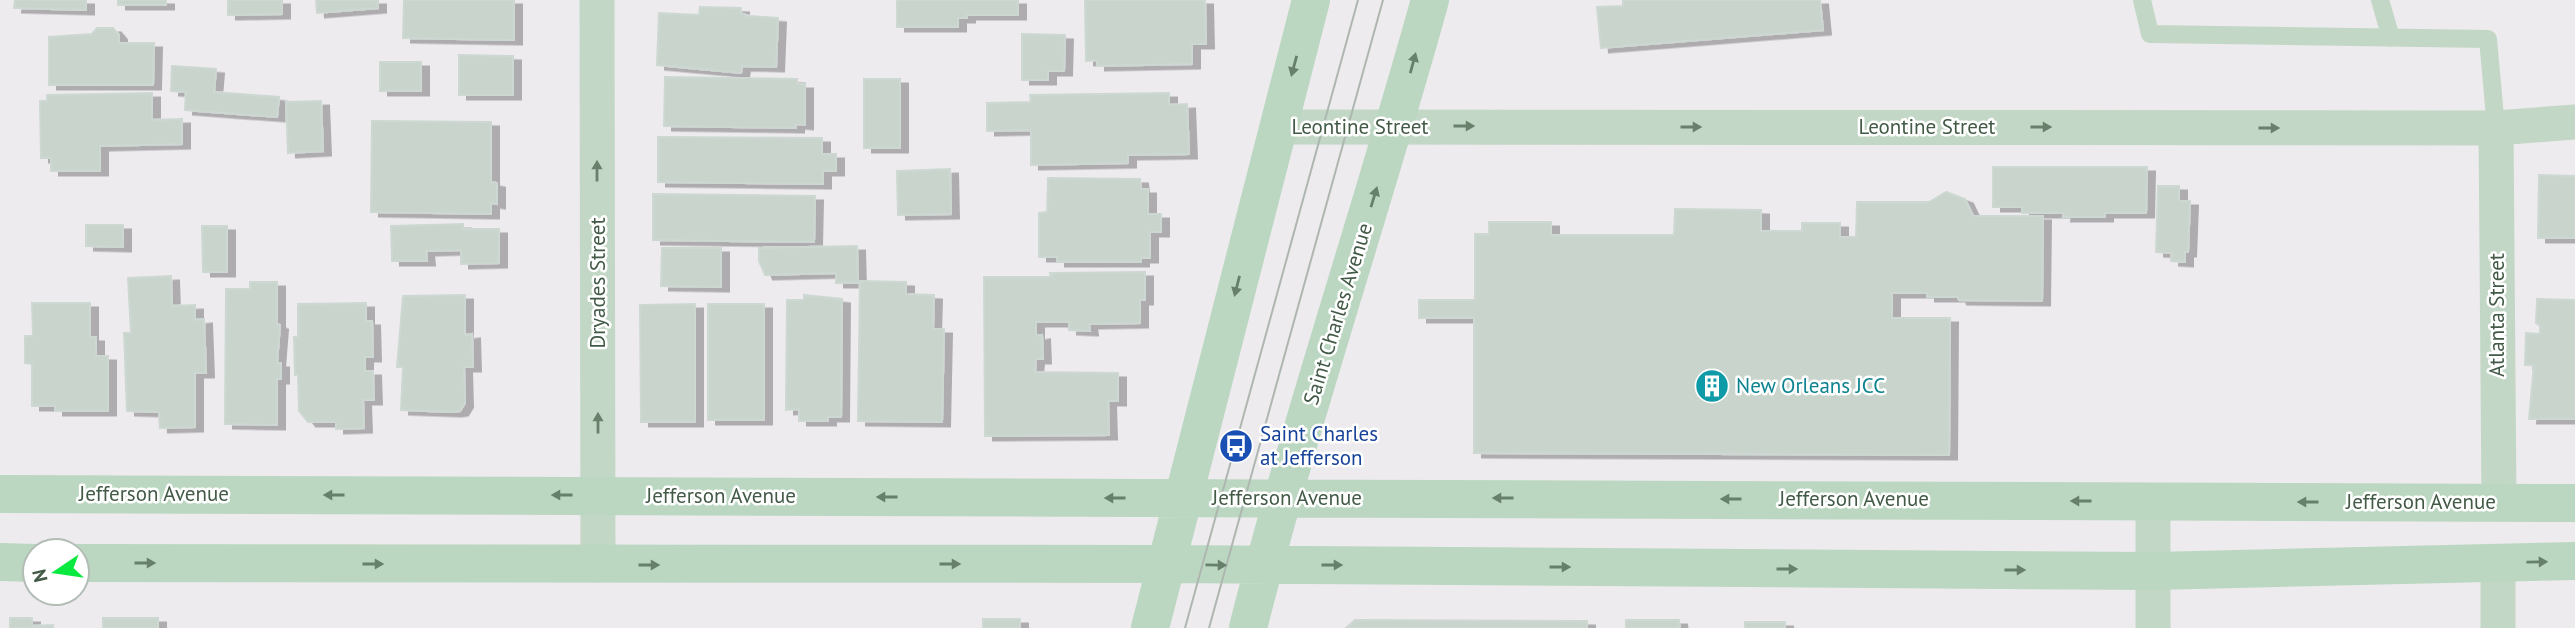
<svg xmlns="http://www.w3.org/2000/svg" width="2575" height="628" font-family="'PT Sans',sans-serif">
<defs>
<filter id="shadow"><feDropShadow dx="8" dy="4.5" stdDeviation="0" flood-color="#0004"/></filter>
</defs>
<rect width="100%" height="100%" fill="#edebee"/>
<path fill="#c9d4cd" stroke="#ced8d2" stroke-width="2" filter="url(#shadow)" d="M15,0H86V10L14,8Z
M118,0H166V5H118Z
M228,0H282V14L228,15Z
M316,0H378V8L317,13Z
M404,0H514V40L403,38Z
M897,0H1018V15H967V18H958V27H897Z
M1085,0H1205L1206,44H1192V64L1097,66V60L1086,61Z
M1623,0H1820L1823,30L1601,48L1597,7L1623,6Z
M700,7L741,8L740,13L749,16L778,18L776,67L742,66L741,73L657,65L659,13L699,15Z
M97,28H113L119,35V43H154L153,85H49V37L92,34Z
M1022,34L1065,35L1064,71H1048V80H1022Z
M459,55L513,56V95H459Z
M380,62H421V91H380Z
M172,66L216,69L214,92L279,97L277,117L185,110L186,92L171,91Z
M665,77L797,79V84H805V125L796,124V128L664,126Z
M864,79H900V148H864Z
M152,93V120L182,119V144L100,146V171H51V158H41L40,101H47V95Z
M1169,93V105L1187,104L1189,154L1128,155V163L1031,165V130L987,131V103L1031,102L1030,95Z
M321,101L323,151L288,153L286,102Z
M372,121L491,122V182L497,183V204L491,203V214L371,212Z
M658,137L822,138V154H836V171H823V184L658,182Z
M1993,167H2147L2146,213H2105V217H2063L2064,213H2022V207H1993Z
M950,169L951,214L898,215L897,171Z
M2539,175L2575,176V238H2538Z
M1048,178L1140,179L1141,189H1148V214H1161V232H1150V258H1141V262H1057V257H1039V213L1047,212Z
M2158,186H2179V201H2190L2188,252H2185V262L2171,261L2172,253L2156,252Z
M1946,192L1965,199L1973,216H2043L2042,301L1959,300L1958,297H1927V293H1892V318H1950L1949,455L1474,453V318H1419V300H1475V234H1489V222H1551V235H1674L1675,209L1761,210V231H1802V223H1840V237H1856L1857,202H1929Z
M653,194L815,196L814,242L653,240Z
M463,224V229H499V263L461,264V250L426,251L427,261H392L391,226Z
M86,225H123V247L86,246Z
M202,226H227V272H203Z
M857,246L858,283H836V273L765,275L759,261V248Z
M662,248H721V287L661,286Z
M1145,272V300H1140V323L1089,324L1090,331L1069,330V322H1036V336L1042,335L1043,359H1036L1035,372L1118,373V401H1108L1109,435L985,436L984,277H1051L1050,273Z
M171,276L172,306L195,305V320L204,319L206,373H195V427L160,428L159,412L127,411L124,333H131L128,278Z
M860,281L906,282V294L934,295L933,329H944L942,422L858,421Z
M250,282H277V324L280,325L277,363H281V379H277V425L225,424L226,289H250Z
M465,295V335L472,334L473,367H464L465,403L460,411L453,412L401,410L403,367H397L403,296Z
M804,295L842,299L841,417H828V421H799V409L786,410L787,300H804Z
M2537,299L2575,300V419H2529L2534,365H2525L2526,333L2540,334V326L2536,323Z
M32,303H90V337H96V356H108V411H55V406H32V364L25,363V336H33Z
M366,303V321H372L373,357H365V371H373L374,400H363L364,428L336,429V422H308L299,411L298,374L295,375L294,337H298V304Z
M695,304V422H641L640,305Z
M708,304H764V420H708Z
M10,618H32V626L53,625V628H10Z
M103,618H158V628H103Z
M983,619H1020V628H983Z
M1355,620L1587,621V628H1346Z
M1626,620H1679L1680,628H1626Z
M1745,622H1785V628H1745Z"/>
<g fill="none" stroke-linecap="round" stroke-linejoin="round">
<path stroke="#c3d7c6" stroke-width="18" d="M2142,0L2150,34L2488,39L2496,128
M2380,0L2391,38"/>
<path stroke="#c3d7c6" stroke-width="35" d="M597,0L598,565
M1278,127L2496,128L2575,122
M2496,128L2499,502
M2153,501V628
M2498,628V562"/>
<path stroke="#bbd7c1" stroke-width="38" d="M0,494L2575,503
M0,562L35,563
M77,563L1168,564L2154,571L2575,561
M1150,628L1311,0
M1248,628C1301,417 1372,210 1430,0"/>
<path stroke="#adb7b0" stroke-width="2" d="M1185,628L1358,0
M1209,628L1383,0"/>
</g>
<defs><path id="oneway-solid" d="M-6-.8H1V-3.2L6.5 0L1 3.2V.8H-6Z" transform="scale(1.75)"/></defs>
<g fill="#66806b">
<use href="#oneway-solid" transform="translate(1413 63) rotate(-75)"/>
<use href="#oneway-solid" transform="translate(1294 66) rotate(105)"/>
<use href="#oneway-solid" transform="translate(1374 197) rotate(-73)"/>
<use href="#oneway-solid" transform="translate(1237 286) rotate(104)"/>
<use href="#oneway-solid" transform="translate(334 495) rotate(-180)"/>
<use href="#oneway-solid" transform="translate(562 495) rotate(-180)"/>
<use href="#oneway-solid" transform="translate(887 497) rotate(-180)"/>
<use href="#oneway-solid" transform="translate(1115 498) rotate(-180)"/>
<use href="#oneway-solid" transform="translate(1503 498) rotate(-180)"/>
<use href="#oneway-solid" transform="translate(1731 499) rotate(-180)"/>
<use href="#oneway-solid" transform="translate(2081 501) rotate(-180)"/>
<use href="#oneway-solid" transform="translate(2308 502) rotate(-180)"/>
<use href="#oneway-solid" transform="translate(2537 562) rotate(-1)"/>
<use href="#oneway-solid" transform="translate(145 563)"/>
<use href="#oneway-solid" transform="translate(373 564)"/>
<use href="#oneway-solid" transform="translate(950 564)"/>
<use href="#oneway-solid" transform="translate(649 565)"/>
<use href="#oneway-solid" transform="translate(1216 565) rotate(1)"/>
<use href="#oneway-solid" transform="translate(1332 565)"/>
<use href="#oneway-solid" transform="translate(1560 567)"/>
<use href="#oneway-solid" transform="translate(1787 569)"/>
<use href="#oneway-solid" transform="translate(2015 570)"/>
</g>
<g fill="#69806c">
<use href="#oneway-solid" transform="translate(1464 126)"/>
<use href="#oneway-solid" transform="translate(1691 127)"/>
<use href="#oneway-solid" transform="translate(2041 127)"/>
<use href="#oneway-solid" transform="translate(2269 128)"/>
<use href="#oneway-solid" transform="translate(597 171) rotate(-90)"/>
<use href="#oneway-solid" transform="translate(598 423) rotate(-90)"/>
</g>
<defs>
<g id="building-disc" transform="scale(1.75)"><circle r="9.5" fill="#0f9aa8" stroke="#fff"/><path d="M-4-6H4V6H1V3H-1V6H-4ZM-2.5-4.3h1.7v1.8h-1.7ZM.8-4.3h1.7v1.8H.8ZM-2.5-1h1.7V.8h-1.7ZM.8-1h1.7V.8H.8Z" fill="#fff"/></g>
<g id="bus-disc" transform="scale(1.75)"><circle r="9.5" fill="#1a4fb4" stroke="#fff"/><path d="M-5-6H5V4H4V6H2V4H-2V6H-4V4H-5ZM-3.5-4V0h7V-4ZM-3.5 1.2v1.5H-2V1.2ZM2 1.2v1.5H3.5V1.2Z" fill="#fff"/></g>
</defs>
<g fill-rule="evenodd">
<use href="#building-disc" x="1712" y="386"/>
<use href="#bus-disc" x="1236" y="446"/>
</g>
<g text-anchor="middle" stroke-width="5" stroke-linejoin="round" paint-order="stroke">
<g font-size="21" fill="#425a46" stroke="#fff">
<text x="1360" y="134">Leontine Street</text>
<text x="1927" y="134">Leontine Street</text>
<text transform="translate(598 283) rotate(-90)" y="7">Dryades Street</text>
<text transform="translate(1338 314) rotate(-73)" y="7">Saint Charles Avenue</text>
<text transform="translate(2497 315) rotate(-90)" y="7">Atlanta Street</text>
<text x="154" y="501">Jefferson Avenue</text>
<text x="721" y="503">Jefferson Avenue</text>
<text x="1287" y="505">Jefferson Avenue</text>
<text x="1854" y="506">Jefferson Avenue</text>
<text x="2421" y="509">Jefferson Avenue</text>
</g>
<g font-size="21" fill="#0d838f" stroke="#fff" text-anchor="start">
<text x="1736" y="393">New Orleans JCC</text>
</g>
<g font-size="21" fill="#164399" stroke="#fff" text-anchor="start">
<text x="1260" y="441">Saint Charles<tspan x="1260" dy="24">at Jefferson</tspan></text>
</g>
</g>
<g transform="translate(56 572) rotate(257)"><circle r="33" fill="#ffffff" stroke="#b3bdb5" stroke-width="2"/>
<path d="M0-5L12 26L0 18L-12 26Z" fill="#0ae93f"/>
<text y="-10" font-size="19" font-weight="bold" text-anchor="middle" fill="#425a46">N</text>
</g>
</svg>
